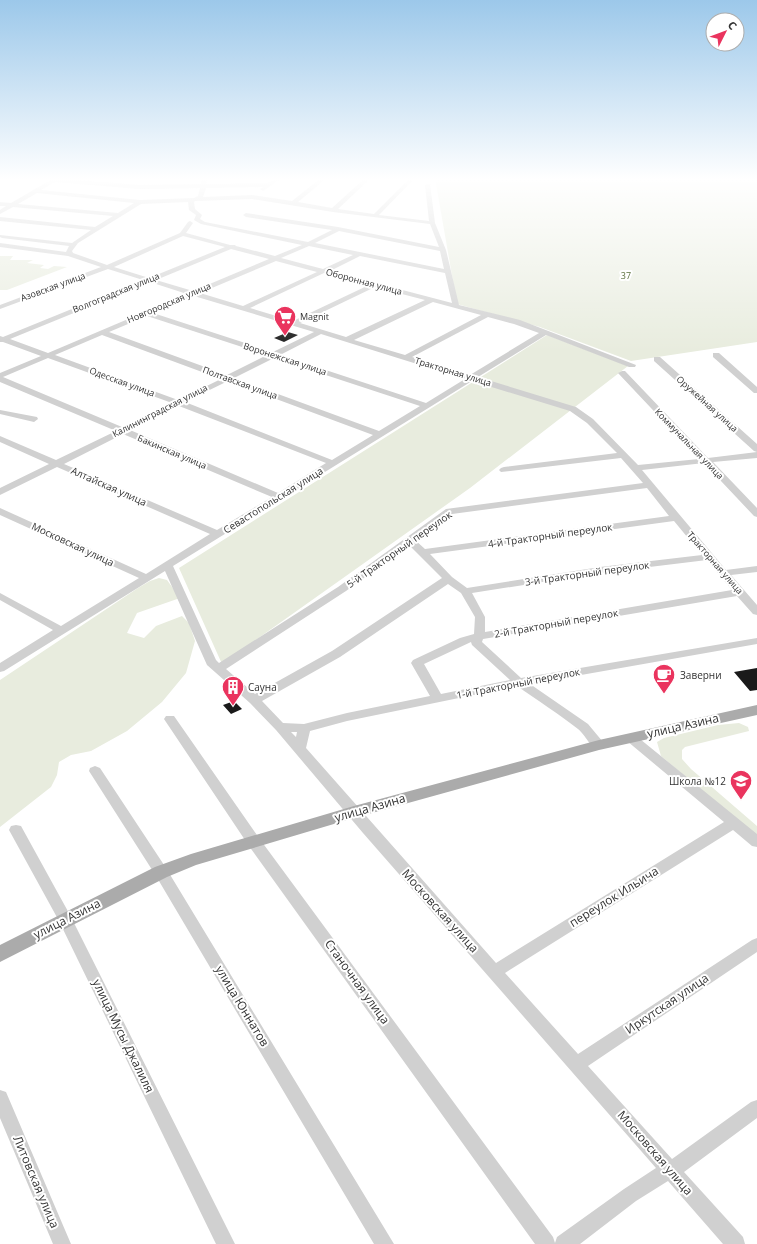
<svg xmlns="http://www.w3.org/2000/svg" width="757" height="1244" font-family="'Open Sans',sans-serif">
<rect width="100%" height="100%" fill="#fff"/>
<path fill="#e8ecde" d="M435,178H757V342L631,361L540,327L457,304Z
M0,256H13L10,260H33L27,263L44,265L40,268L48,269L54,266L67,267L7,290H0Z
M547,335L628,366L470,488L222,664L179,568Z
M159,578L167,580L180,598L137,613L127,633L144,638L156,626L182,616L189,623L195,641L186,673L162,702L127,731L91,751L71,755L59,762L57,775L51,787L0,827V680L138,588L150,581Z
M739,723L748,727L749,731L685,747L682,750V759L691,769L757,826V837L661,756L657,742L664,738L718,725Z"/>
<path fill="#1a1a1a" d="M288,332L298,335L284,342L274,338Z
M757,668V690L750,691L734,672Z
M234,701L242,709L231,714L223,705Z"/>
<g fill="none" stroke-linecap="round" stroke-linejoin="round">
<path fill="#d0d0d0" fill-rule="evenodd" d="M54,178L140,185L201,184L202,178H208L206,184L268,183L276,178H282L263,191L260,189L263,187L206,188L203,197L252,195L292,201L321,178H327L298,202L332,208L365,178H371L338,209L374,214L409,179L412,181L411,182L379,215L429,221L425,185L430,184L435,223L446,250L459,305L520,320L636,365L635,367H629L546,335L478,377L576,407L593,419L638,465L699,459L618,373L622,371H625L708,458L757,452V458L713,462L757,508V517L754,516L704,463L642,470L726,570L757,566V572L731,575L757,605V615L753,614L737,596L483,639L482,642L521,678L757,638V644L530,684L588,724L603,742L605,745L603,748C591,752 587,736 578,729C559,714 537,700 517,686L347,721L310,731L306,748L496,963L724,822L627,741L625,738L627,735L631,734L635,735L757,834V847L752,846L733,830L505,973L578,1054L752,940L757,938V952L588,1066L672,1159L751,1102L757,1100V1118L684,1172L743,1237L745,1244H723L668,1181L636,1201L580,1244H535L249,846L166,722L164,719L166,716H174L259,838L553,1237L555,1243L557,1237L624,1189L656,1168L363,833L276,730L250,703L207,665L165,571L4,671L0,672V663L53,630L0,600V593L61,626L139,578L0,515V508L146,574L210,534L57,467L0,495V488L49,464L0,442V436L56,460L116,431L0,382V373L41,356L3,342H0V336L3,337L143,280L108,269L0,309V305L101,267L68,256L0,247V243L66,252L69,246L2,238L0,237V235L72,243L91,230L0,221V217L95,227L113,216L13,207L0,214V210L6,206H0V202L11,203ZM55,182L140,189L200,188L198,196L194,198L140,200L41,190ZM37,193L134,203L118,213L18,204ZM252,199L333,212L430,224L439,247L338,227L246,213L243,215L246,217L332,230L308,242L205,222L200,219L202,215L195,209L194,202L195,201ZM188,202L189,210L196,215L194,220L201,224L302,245L275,256L236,246L235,245H230L186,233L193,223L190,221L188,222L180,233L107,265L73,253L72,251L78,243L141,204ZM339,231L440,251L444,269L315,243ZM183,236L225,247L149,278L114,267ZM309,246L353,255L323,269L281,258ZM231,249L269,259L193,291L156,280ZM360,256L445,273L452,303L330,271ZM276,261L317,272L243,306L200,293ZM324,273L369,285L293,321L250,308ZM150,282L187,294L48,353L10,339ZM375,287L425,300L346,337L300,323ZM194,296L314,332L273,352L153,313ZM433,302L481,315L405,355L354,340ZM147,316L267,355L227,375L109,332ZM488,317L514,324L539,333L470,375L412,357ZM321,334L465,379L426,403L280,355ZM102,335L221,379L178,400L55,355ZM48,358L172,403L122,427L3,377ZM274,358L420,406L379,431L234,378ZM228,381L373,435L332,460L185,402ZM472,381L570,411L587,423L617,453L504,467L501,468L499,470L501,472L621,458L643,483L446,509L338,587L219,663L216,660L173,566ZM179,406L326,463L278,493L130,430ZM123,434L272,497L217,530L64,464ZM647,488L669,516L425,549L415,540L452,514ZM674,521L702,555L600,567L467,588L452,577L430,554ZM409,545L442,578L332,651L255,694L226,669L346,591ZM707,560L732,590L485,632V617L472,593L600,573ZM448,584L461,593L475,617L474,634L460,638L413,660L411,663L430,696L347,713L304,724L283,723L262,701L340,657ZM471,642L472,645L510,680L441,694L424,664ZM291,732H297L296,737Z
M713,353H719L757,387V393H754L713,357Z
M654,357H660L757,444V452L754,451L654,361Z
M0,410L37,417L38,419L34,422L0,414Z
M95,766L100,768L166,868L394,1244H374L156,876L89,771L90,768Z
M16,825L21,826L70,915L235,1244H216L59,921L9,830L11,826Z
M0,1090L6,1092L71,1244H53L0,1118Z"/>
<path fill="#ababab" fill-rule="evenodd" d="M757,705V715L599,750L354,818L196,865L167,877L0,962V945L155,867L191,854L354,806L599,740Z"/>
</g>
<linearGradient id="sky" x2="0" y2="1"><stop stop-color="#9cc8ea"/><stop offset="0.51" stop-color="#fff"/><stop offset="1" stop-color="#fff" stop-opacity="0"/></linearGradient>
<rect width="757" height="352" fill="url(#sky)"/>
<defs>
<g id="supermarket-pin" transform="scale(1.15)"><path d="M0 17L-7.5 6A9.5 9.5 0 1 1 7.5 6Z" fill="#ea345e" stroke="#fff"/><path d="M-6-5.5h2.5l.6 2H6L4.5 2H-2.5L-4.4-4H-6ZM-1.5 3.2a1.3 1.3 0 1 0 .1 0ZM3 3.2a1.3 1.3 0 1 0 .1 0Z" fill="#fff"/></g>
<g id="cafe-pin" transform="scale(1.15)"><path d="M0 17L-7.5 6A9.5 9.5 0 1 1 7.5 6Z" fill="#ea345e" stroke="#fff"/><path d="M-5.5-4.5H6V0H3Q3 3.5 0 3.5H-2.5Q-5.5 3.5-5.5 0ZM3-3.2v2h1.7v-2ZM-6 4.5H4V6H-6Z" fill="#fff"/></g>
<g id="building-pin" transform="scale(1.15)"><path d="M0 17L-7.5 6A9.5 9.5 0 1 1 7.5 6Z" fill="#ea345e" stroke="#fff"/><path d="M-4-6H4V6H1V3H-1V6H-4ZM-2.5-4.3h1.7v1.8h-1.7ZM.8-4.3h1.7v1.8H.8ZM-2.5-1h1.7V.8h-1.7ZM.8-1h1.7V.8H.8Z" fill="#fff"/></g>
<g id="school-pin" transform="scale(1.15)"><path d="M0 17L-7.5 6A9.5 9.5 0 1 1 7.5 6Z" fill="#ea345e" stroke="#fff"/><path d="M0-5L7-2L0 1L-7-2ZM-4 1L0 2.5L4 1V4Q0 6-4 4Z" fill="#fff"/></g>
</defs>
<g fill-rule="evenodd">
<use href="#supermarket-pin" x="285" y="317"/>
<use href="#cafe-pin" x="664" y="675"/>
<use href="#building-pin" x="233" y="687"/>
<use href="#school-pin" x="741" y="781"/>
</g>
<g text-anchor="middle" stroke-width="4" stroke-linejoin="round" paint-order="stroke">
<g font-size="9" fill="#5d713e" stroke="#fff">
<text x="626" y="279">37</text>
</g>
<g font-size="9" fill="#333" stroke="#fff">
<text transform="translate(364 282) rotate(15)" y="3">Оборонная улица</text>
<text transform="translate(53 287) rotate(-20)" y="3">Азовская улица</text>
<text transform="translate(116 293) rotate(-22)" y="3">Волгоградская улица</text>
<text transform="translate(169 303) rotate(-23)" y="3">Новгородская улица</text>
<text transform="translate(285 359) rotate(18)" y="3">Воронежская улица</text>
<text transform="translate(453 372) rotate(17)" y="3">Тракторная улица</text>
<text transform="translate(122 382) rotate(20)" y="3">Одесская улица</text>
<text transform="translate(240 383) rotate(20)" y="3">Полтавская улица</text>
<text transform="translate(707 404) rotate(42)" y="3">Оружейная улица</text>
<text transform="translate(160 411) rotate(-27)" y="3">Калининградская улица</text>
<text transform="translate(689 444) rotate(46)" y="3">Коммунальная улица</text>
<text transform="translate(172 452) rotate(23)" y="3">Бакинская улица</text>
<text transform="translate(715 563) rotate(49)" y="3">Тракторная улица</text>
</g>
<g font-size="9" fill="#333" stroke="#fff" text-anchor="start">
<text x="300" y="320">Magnit</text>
</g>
<g font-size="10" fill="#333" stroke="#fff">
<text transform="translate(109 486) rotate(24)" y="4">Алтайская улица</text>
<text transform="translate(273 500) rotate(-32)" y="4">Севастопольская улица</text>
<text transform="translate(550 535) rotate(-8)" y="4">4-й Тракторный переулок</text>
<text transform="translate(73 544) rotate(25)" y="4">Московская улица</text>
<text transform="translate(399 549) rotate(-35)" y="4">5-й Тракторный переулок</text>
<text transform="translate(587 573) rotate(-8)" y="4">3-й Тракторный переулок</text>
<text transform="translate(556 623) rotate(-10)" y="4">2-й Тракторный переулок</text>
<text transform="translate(518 683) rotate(-11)" y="4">1-й Тракторный переулок</text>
</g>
<g font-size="10" fill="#333" stroke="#fff" text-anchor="start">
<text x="680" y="679">Заверни</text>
<text x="248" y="691">Сауна</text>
<text x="726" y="785" text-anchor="end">Школа №12</text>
</g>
<g font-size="12" fill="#333" stroke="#fff">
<text transform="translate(683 726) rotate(-13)" y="4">улица Азина</text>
<text transform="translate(370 808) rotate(-16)" y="4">улица Азина</text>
<text transform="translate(614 897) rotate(-32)" y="4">переулок Ильича</text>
<text transform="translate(440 911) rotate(48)" y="4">Московская улица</text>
<text transform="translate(67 919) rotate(-27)" y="4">улица Азина</text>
<text transform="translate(357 982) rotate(54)" y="4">Станочная улица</text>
<text transform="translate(667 1004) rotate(-34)" y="4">Иркутская улица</text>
<text transform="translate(242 1006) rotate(59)" y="4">улица Юннатов</text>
<text transform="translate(123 1036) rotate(64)" y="4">улица Мусы Джалиля</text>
<text transform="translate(655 1153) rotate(49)" y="4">Московская улица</text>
<text transform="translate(36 1182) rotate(67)" y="4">Литовская улица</text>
</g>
</g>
<g transform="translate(725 32) rotate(48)"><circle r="19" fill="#ffffff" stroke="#adadad"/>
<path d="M0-3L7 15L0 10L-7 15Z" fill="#ea345e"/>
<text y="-6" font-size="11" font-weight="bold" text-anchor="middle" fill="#333333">С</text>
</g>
</svg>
